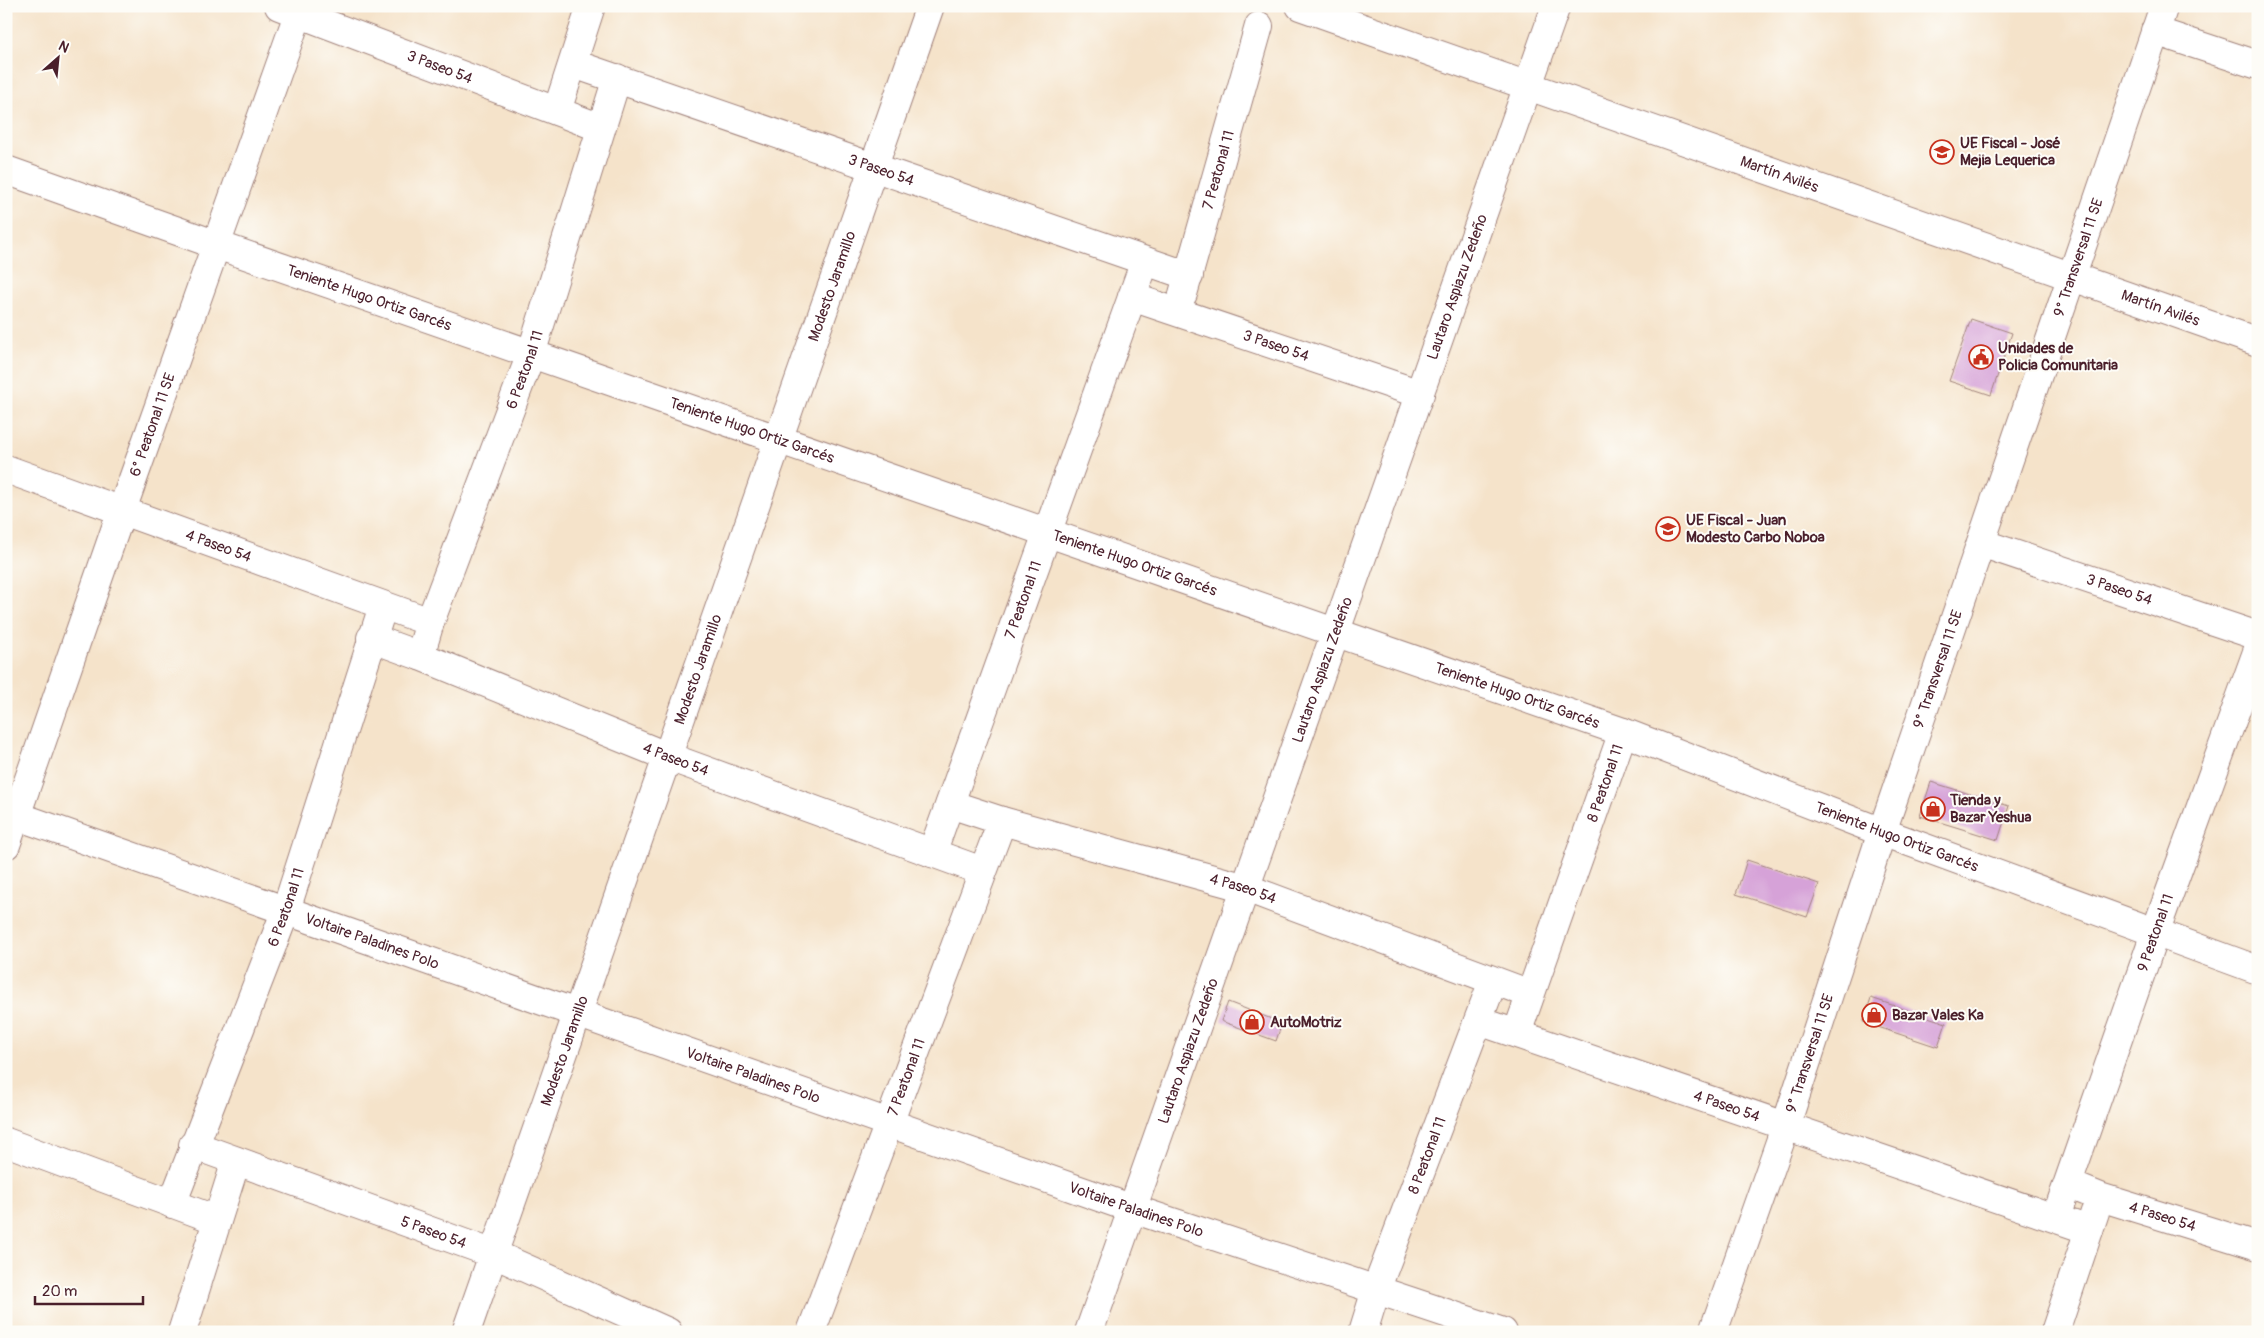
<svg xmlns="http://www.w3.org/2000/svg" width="2264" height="1338" font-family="Pangolin,sans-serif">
<rect width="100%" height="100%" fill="#fdfcf7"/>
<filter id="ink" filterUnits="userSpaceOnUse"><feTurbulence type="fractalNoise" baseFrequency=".02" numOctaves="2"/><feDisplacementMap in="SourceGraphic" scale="10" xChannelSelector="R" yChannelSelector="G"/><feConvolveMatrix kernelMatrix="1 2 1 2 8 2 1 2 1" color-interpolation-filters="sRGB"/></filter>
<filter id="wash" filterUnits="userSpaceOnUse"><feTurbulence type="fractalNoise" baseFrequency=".0096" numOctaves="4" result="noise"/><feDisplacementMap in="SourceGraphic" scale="20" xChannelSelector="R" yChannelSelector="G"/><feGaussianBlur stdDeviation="1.12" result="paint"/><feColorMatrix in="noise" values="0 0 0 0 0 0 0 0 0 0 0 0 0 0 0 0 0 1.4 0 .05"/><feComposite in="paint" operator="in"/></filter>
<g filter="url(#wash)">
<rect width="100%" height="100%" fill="#f5e3ca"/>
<g id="blocks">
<path fill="#d6a2d8" d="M1971,319L2012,333L1991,395L1949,381Z
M1931,782L2009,806L1998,840L1920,816Z
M1747,860L1819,884L1807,917L1736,894Z
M1871,998L1946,1023L1938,1047L1863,1022Z
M1228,1002L1282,1023L1276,1041L1221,1021Z"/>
</g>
</g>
<g filter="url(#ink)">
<use href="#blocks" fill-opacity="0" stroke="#a0817a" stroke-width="1"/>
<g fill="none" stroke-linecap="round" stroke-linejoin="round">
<g stroke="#a0817a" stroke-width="30">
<g id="street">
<path id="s1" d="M279,6L601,128"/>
<path id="s2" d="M1300,6L2258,342"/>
<path d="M2155,31L2258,65"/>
<path id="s3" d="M574,64L1189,276"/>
<path d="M557,111L591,6"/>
<path id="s4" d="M6,170L217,245L1623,732L1882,832L2258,970"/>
<path id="s5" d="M1183,294L1259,26"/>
<path id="s6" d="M1132,297L1420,394"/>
<path id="s7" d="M6,469L430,622"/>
<path id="s8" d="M1981,543L2258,636"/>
<path id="s9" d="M371,638L420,656L666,756L982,871"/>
<path id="s10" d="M420,656L430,622L531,354L617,78"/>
<path id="s11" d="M950,804L1002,821L1246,888L1530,994"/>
<path id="s12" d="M6,812L1133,1209L1503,1332"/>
<path id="s13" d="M6,845L122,510L301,6"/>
<path id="s14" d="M932,853L1145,261"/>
<path id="s15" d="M1479,1021L2089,1230"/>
<path id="s16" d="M1517,1033L1623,732"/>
<path d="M6,1142L217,1220"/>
<path id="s17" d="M193,1145L494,1254L668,1332"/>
<path id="s18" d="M2068,1184L2100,1197L2258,1246"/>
<path id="s19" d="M172,1204L286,910L383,606"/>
<path id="s20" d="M2056,1217L2155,933L2258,649"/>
<path d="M182,1332L236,1161"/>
<path id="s21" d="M466,1332L930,6"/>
<path id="s22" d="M811,1332L1002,821"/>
<path id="s23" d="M1089,1332L1556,6"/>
<path id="s24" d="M1363,1332L1376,1290L1493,981"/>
<path id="s25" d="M1713,1332L1786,1125L1882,832L2164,6"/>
<path d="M2055,1332L2095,1212"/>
</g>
</g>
<use href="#street" stroke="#fff" stroke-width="28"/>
</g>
</g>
<defs>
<g id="school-ring" transform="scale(1.25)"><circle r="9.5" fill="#fdfcf7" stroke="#c8321e" stroke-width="1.5"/><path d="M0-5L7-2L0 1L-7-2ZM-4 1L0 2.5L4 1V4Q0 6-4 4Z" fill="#c8321e"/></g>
<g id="civic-ring" transform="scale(1.25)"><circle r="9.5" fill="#fdfcf7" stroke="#c8321e" stroke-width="1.5"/><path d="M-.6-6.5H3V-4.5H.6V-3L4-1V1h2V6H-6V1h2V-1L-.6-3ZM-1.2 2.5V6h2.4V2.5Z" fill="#c8321e"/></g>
<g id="shop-ring" transform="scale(1.25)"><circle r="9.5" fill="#fdfcf7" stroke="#c8321e" stroke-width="1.5"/><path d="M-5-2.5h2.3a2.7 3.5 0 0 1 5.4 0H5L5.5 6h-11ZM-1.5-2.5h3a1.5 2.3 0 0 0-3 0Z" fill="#c8321e"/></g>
</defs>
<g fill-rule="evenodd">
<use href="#school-ring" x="1942" y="152"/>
<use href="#civic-ring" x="1981" y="357"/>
<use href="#school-ring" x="1668" y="529"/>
<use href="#shop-ring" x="1933" y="809"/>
<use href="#shop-ring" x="1874" y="1015"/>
<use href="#shop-ring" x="1252" y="1022"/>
</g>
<g text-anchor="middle" stroke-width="4" stroke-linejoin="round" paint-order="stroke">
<g font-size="15" fill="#4a1f2b" stroke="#fdfcf7">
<text dy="5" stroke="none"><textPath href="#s1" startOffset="172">3 Paseo 54</textPath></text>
<text dy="5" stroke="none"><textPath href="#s3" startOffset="325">3 Paseo 54</textPath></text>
<text dy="5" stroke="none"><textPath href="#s5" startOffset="129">7 Peatonal 11</textPath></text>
<text dy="5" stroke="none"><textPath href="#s2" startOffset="508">Martín Avilés</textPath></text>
<text dy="5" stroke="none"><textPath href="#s25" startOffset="1135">9° Transversal 11 SE</textPath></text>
<text dy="5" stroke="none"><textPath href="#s21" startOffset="1108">Modesto Jaramillo</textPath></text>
<text dy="5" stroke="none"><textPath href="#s23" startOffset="1108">Lautaro Aspiazu Zedeño</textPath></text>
<text dy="5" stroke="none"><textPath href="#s4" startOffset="385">Teniente Hugo Ortiz Garcés</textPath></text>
<text dy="5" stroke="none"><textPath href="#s2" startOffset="912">Martín Avilés</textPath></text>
<text dy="5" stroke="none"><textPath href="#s6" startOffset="152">3 Paseo 54</textPath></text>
<text dy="5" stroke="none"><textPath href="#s10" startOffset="305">6 Peatonal 11</textPath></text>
<text dy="5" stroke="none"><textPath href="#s13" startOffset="445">6° Peatonal 11 SE</textPath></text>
<text dy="5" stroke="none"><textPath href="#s4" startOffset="790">Teniente Hugo Ortiz Garcés</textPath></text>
<text dy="5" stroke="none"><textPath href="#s7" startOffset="226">4 Paseo 54</textPath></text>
<text dy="5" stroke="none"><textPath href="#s4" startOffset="1195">Teniente Hugo Ortiz Garcés</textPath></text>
<text dy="5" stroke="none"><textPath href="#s8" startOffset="146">3 Paseo 54</textPath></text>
<text dy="5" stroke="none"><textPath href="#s14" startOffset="269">7 Peatonal 11</textPath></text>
<text dy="5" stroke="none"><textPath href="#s21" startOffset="702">Modesto Jaramillo</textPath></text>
<text dy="5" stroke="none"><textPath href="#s23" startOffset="702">Lautaro Aspiazu Zedeño</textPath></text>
<text dy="5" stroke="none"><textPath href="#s25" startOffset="700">9° Transversal 11 SE</textPath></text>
<text dy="5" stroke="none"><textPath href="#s4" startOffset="1600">Teniente Hugo Ortiz Garcés</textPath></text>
<text dy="5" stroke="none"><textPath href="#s9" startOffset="328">4 Paseo 54</textPath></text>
<text dy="5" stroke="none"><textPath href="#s16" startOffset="265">8 Peatonal 11</textPath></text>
<text dy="5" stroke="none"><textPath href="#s4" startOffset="2005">Teniente Hugo Ortiz Garcés</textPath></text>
<text dy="5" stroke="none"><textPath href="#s11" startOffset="305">4 Paseo 54</textPath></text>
<text dy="5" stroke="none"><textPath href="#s19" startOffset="318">6 Peatonal 11</textPath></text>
<text dy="5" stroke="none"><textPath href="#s20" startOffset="301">9 Peatonal 11</textPath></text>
<text dy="5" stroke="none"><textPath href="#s12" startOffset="388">Voltaire Paladines Polo</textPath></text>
<text dy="5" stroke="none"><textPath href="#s21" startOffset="298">Modesto Jaramillo</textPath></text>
<text dy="5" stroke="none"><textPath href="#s23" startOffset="298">Lautaro Aspiazu Zedeño</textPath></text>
<text dy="5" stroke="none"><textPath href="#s25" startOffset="295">9° Transversal 11 SE</textPath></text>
<text dy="5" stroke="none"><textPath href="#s12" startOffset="792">Voltaire Paladines Polo</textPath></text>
<text dy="5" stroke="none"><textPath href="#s22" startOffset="272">7 Peatonal 11</textPath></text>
<text dy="5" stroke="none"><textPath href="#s15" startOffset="262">4 Paseo 54</textPath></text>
<text dy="5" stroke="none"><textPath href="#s24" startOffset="188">8 Peatonal 11</textPath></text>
<text dy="5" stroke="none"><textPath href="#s12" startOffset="1198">Voltaire Paladines Polo</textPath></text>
<text dy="5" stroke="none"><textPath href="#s18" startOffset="100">4 Paseo 54</textPath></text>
<text dy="5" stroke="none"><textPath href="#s17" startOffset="256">5 Paseo 54</textPath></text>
</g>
<g font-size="15" font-weight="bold" fill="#4a1f2b" stroke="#fdfcf7" text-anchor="start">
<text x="1960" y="148">UE Fiscal - José<tspan x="1960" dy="17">Mejia Lequerica</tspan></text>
<text x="1998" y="353">Unidades de<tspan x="1998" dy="17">Policia Comunitaria</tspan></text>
<text x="1686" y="525">UE Fiscal - Juan<tspan x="1686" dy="17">Modesto Carbo Noboa</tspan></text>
<text x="1950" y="805">Tienda y<tspan x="1950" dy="17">Bazar Yeshua</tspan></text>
<text x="1892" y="1020">Bazar Vales Ka</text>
<text x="1270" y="1027">AutoMotriz</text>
</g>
</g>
<rect width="2264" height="1338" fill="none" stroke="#fdfcf7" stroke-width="25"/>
<g transform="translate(58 58) rotate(27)" stroke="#fdfcf7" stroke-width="4" paint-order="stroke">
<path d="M0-4L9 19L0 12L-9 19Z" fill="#4a1f2b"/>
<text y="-8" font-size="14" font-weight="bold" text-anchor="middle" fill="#4a1f2b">N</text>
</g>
<path d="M35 1296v8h108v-8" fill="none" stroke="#4a1f2b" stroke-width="2.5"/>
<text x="42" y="1296" font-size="15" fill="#4a1f2b" stroke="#fdfcf7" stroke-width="4" paint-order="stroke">20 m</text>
</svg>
